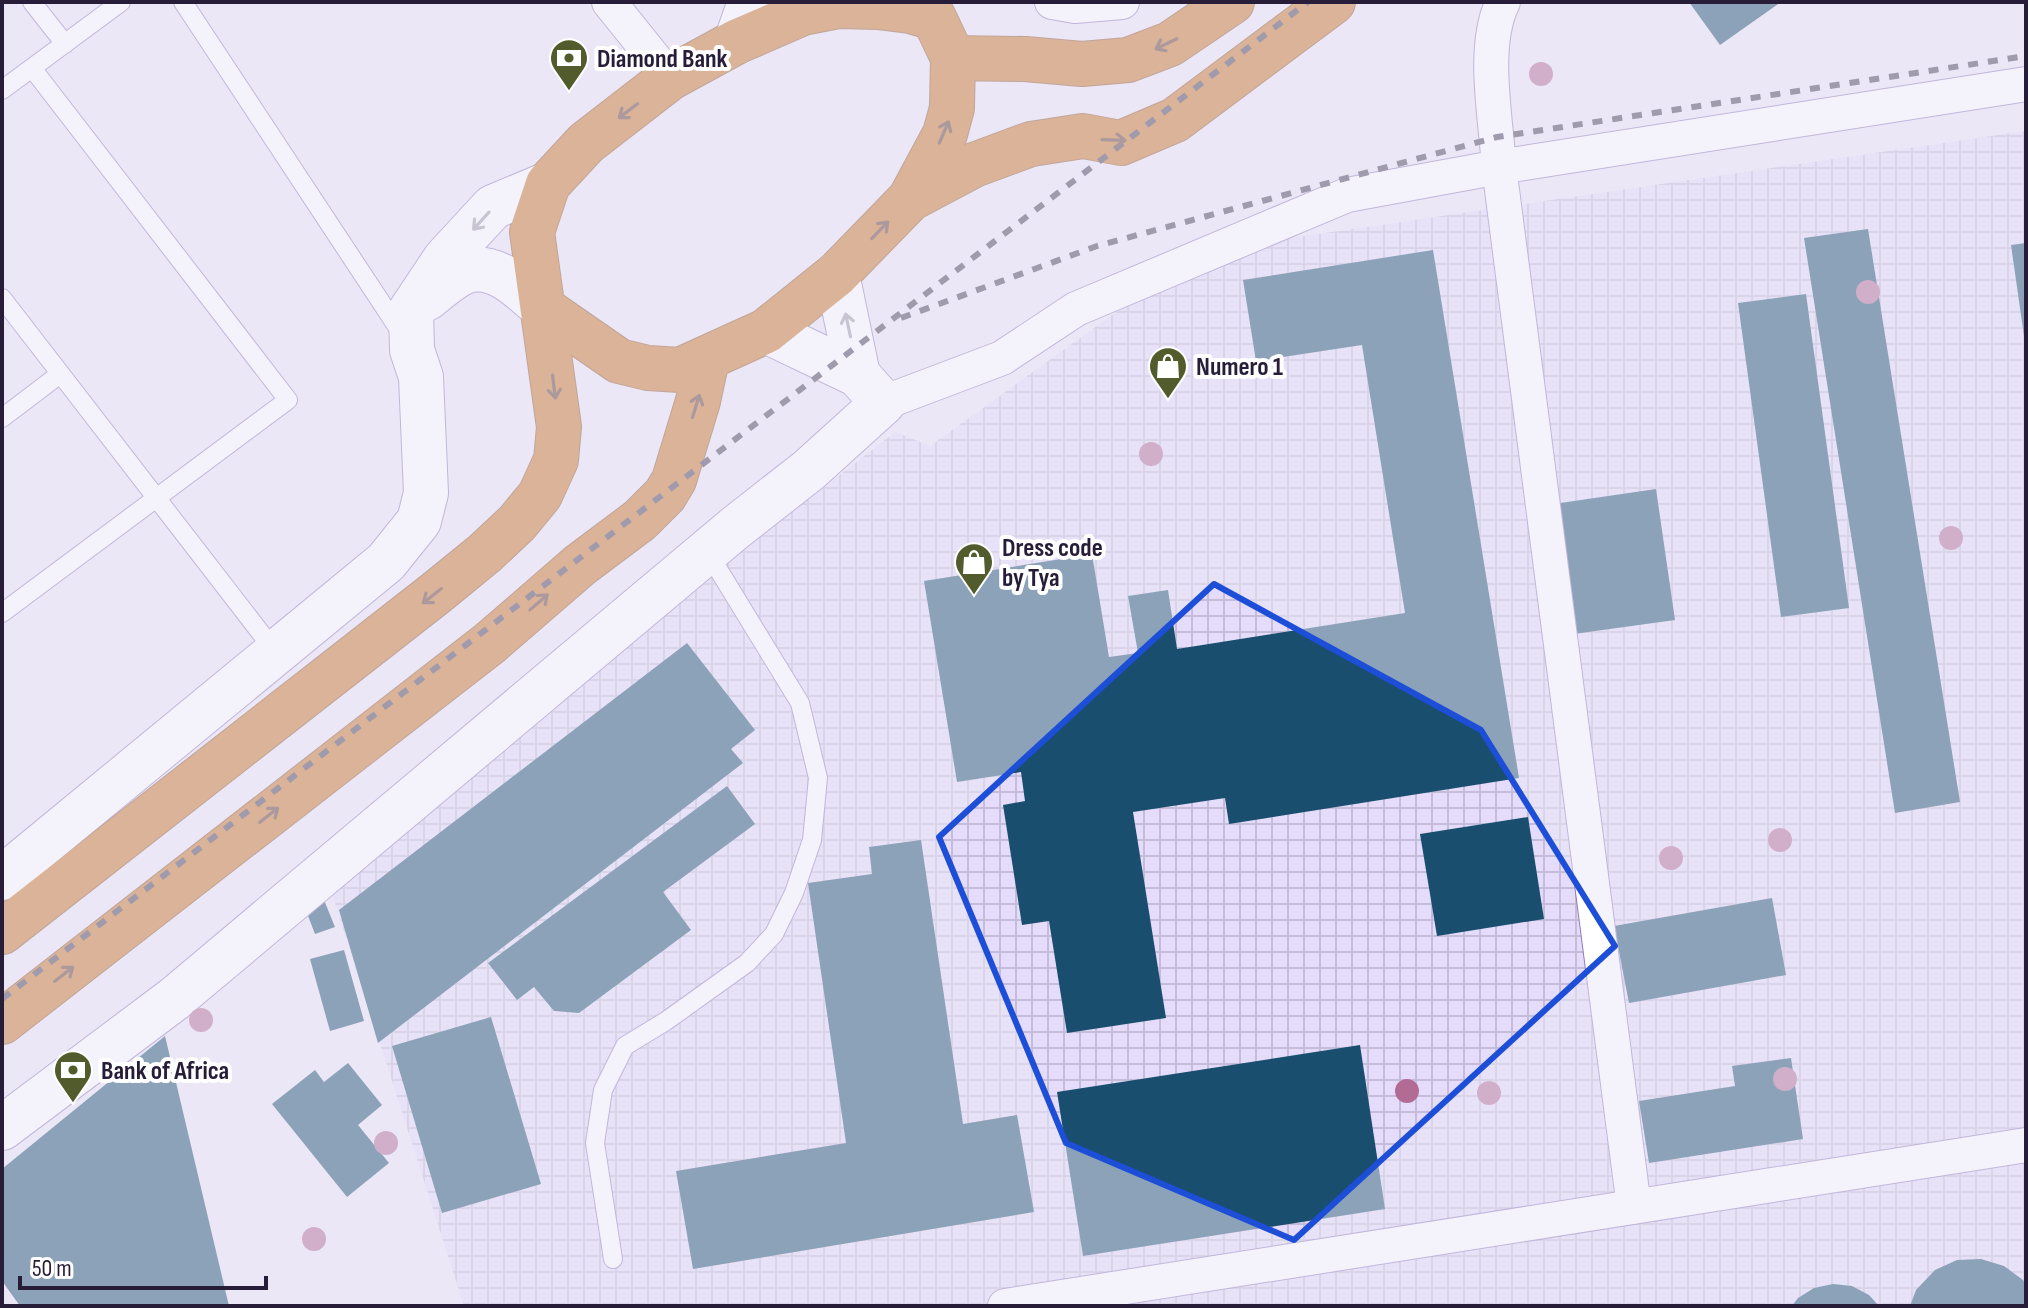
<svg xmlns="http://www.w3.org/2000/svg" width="2028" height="1308" font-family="'Sofia Sans Condensed',sans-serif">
<defs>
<pattern id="industrial-grid" width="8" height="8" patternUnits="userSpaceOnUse" patternTransform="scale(2)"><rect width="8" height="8" fill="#e5dcfb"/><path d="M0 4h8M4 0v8" fill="none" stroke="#c4bcd8"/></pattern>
</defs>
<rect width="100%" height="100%" fill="#ebe7f6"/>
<path fill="url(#industrial-grid)" d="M2026,131V1306H464L326,875L895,432L930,446L1201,251Z"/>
<path fill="#194e6e" d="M1689,2H1781L1720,45Z
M1868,229L1960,802L1895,813L1804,238Z
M2026,243V336H2024L2011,245Z
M1433,250L1519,778L1229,824L1225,798L1133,812L1166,1018L1067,1033L1049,921L1022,925L1003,805L1025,801L1021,772L957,782L924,581L1092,554L1109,657L1138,653L1128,596L1168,590L1177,649L1405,613L1362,345L1256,361L1243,280Z
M1806,294L1849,608L1781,617L1738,303Z
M1656,489L1675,620L1552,637L1533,507Z
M687,643L755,730L731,749L743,763L378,1043L339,910Z
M727,786L755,824L663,892L691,930L579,1013L554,1011L534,987L517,1000L488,963Z
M1528,817L1544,919L1437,936L1420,834Z
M921,840L963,1124L1017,1115L1034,1212L693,1269L676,1171L846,1143L808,883L872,874L869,847Z
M1772,898L1786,975L1629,1003L1614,926Z
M324,900L335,927L315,934L305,908Z
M344,950L364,1021L330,1031L310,959Z
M491,1017L541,1184L442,1213L392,1046Z
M165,1036L229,1306H20L2,1281V1169Z
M1360,1045L1385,1209L1083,1256L1057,1092Z
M1791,1058L1803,1139L1649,1163L1639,1101L1735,1086L1732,1066Z
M348,1063L382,1105L358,1125L389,1163L347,1197L272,1104L315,1070L324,1082Z
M1981,1259L2004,1266L2023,1280L2026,1286V1306H1910L1916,1290L1935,1270L1957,1260Z
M1833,1284L1852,1286L1869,1295L1879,1306H1792L1798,1298L1814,1288Z"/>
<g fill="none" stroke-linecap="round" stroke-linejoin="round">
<g stroke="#907abb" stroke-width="20">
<path id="lane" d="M32,2L65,44
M183,2L402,334
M2,90L121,2
M2,298L277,654
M2,418L60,374
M2,613L288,400L32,68
M613,1259L595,1143L603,1090L625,1046L666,1021L747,963L774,934L794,893L812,840L818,778L800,703L707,551"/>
</g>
<g stroke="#907abb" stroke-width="36">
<path id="street" d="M609,2L670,78
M1052,2L1075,6L1122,2
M1503,2C1481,46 1496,118 1499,167L1634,1207
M883,403L1002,358L1076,309L1347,195L1499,167L2026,84
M1005,1306L2026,1145"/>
</g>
<g stroke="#907abb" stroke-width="46">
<path id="secondary" d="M736,42L750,2
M837,274L858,375
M426,299C437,291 449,279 462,273C494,259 523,291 544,309
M2,878L386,562L419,521L426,493L421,377L412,350L411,310L445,259L493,207L548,184
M2,1128L174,999L735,528L809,470L883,403L858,375L766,331"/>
</g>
<g stroke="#8e562c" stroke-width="46">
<path id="highway" d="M910,199L945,134L952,108L953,58
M544,309L619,361L648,368L680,370L766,331L837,274L910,199L974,165L1031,144L1083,136L1121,143L1175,120L1333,2
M2,932L436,593L485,553L517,523L540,495L556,460L559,427L532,232L548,184L586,143L670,78L736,42L803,13L839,6L878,7L910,11L934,18L953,58L1025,59L1082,64L1128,60L1170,44L1232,2
M2,1022L490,643L580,565L640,520L665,495L674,480L698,401L707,359"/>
</g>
<use href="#lane" stroke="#fff" stroke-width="18"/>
<use href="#street" stroke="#fff" stroke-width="34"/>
<use href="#secondary" stroke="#fff" stroke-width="44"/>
<use href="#highway" stroke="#c67426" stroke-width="44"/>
<path stroke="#453c55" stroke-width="6" stroke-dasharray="10 10" stroke-linecap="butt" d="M901,318L1097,246L1497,137L2026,56
M2,999L1308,2"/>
</g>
<g fill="#b16b94">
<circle cx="1541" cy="74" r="12"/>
<circle cx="1868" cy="292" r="12"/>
<circle cx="1151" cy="454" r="12"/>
<circle cx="1951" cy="538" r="12"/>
<circle cx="1780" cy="840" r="12"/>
<circle cx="1671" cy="858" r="12"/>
<circle cx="201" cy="1020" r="12"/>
<circle cx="1785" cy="1079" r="12"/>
<circle cx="1407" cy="1091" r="12"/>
<circle cx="1489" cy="1093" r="12"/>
<circle cx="386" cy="1143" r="12"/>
<circle cx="314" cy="1239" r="12"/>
</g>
<defs><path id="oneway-shaft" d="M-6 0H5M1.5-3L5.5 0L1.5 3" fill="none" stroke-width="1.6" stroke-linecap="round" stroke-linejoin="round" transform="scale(2)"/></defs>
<g stroke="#5f3b32">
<use href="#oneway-shaft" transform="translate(1166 44) rotate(154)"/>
<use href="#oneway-shaft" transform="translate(628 111) rotate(143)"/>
<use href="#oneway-shaft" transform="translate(944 132) rotate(-67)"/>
<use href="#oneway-shaft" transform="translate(1114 140) rotate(2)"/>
<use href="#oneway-shaft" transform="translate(880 230) rotate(-46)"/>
<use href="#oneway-shaft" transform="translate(554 387) rotate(83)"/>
<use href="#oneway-shaft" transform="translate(696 406) rotate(-73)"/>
<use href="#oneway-shaft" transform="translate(432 596) rotate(142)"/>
<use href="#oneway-shaft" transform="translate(539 602) rotate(-41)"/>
<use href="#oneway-shaft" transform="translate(269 815) rotate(-38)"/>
<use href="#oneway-shaft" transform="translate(64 974) rotate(-38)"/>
</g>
<g stroke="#9e99a5">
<use href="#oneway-shaft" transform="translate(481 221) rotate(132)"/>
<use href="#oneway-shaft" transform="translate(848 325) rotate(-102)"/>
</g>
<path d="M0 0H2028V1308H0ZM1214,584L1481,730L1615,946L1294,1240L1066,1143L939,837Z" fill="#ebe7f6" fill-opacity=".55" fill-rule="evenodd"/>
<path fill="none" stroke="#1d4ed8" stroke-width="6" stroke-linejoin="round" d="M1214,584L1481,730L1615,946L1294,1240L1066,1143L939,837Z"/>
<defs>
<g id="bank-pin" transform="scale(2)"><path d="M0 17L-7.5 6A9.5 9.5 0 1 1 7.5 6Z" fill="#515b2b" stroke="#fff"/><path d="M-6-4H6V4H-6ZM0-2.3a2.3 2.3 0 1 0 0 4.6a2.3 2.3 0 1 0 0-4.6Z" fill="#fff"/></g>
<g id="shop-pin" transform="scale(2)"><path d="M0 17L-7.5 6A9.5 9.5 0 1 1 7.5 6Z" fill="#515b2b" stroke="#fff"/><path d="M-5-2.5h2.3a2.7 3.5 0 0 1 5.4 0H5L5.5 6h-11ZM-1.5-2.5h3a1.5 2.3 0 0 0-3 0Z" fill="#fff"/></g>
</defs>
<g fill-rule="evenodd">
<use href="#bank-pin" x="569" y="58"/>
<use href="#shop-pin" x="1168" y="366"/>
<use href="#shop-pin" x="974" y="562"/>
<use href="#bank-pin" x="73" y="1070"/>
</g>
<g text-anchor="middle" stroke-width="8" stroke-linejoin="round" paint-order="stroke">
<g font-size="26" font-weight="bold" fill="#271d38" stroke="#fff" text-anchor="start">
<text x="597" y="67">Diamond Bank</text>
<text x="1196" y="375">Numero 1</text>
<text x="1002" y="556">Dress code<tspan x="1002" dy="30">by Tya</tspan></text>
<text x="101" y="1079">Bank of Africa</text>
</g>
</g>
<rect width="2028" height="1308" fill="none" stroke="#271d38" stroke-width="8"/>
<path d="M20 1276v12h246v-12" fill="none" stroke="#271d38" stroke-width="4"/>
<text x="32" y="1276" font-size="24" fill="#271d38" stroke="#ffffff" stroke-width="6" paint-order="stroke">50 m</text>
</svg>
